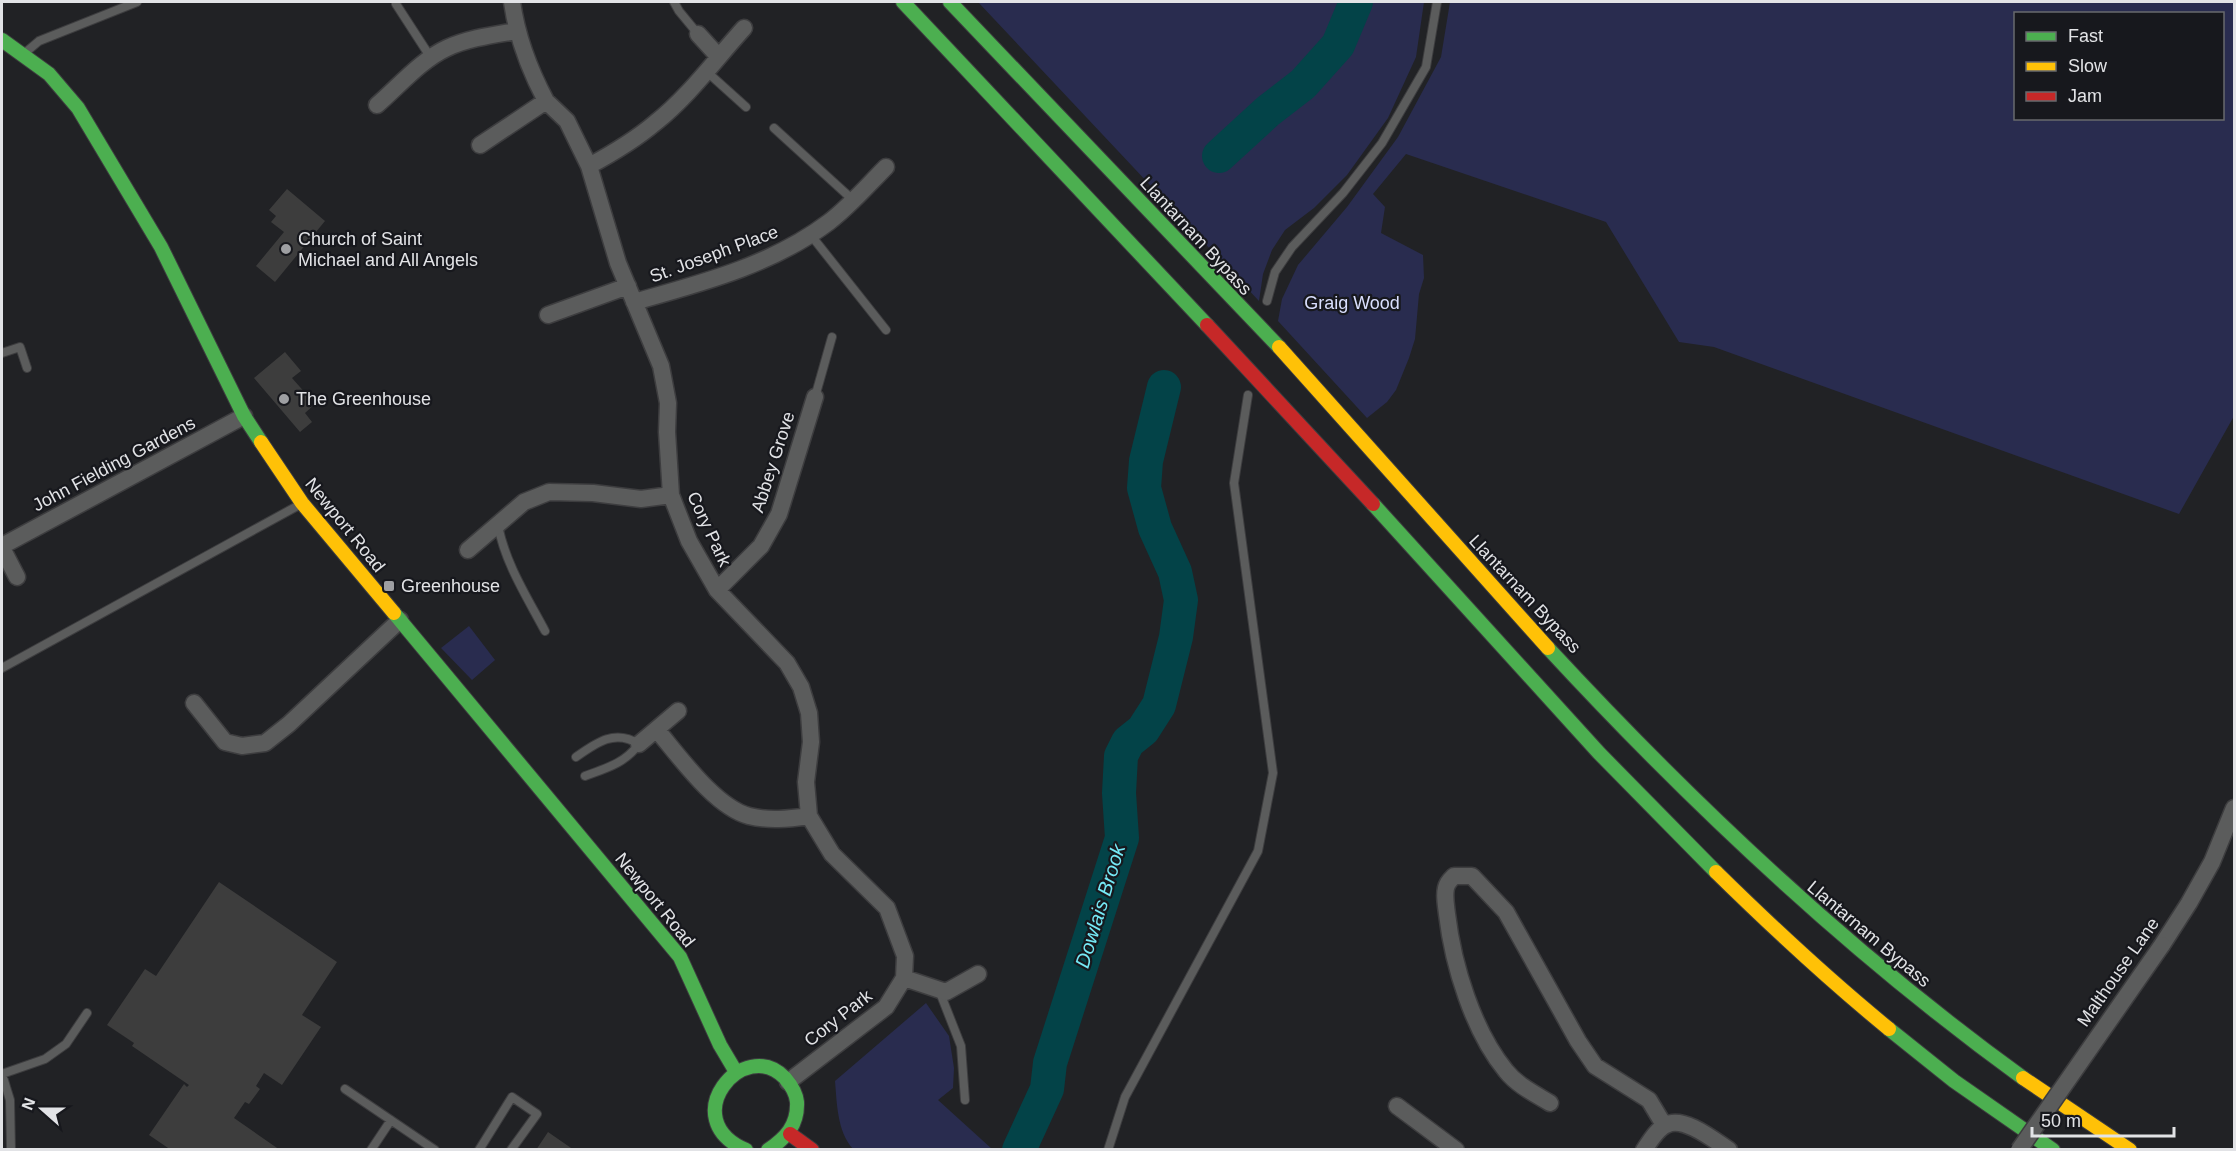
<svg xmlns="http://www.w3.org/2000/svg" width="2236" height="1151" font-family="Arial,sans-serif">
<rect width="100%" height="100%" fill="#212225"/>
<path fill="#292c4f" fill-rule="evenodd" d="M978,2H1424L1416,57L1388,118L1347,175L1314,208L1285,230L1272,250L1263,274L1259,301Z
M1450,2H2234V416L2179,514L1714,347L1679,342L1606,222L1406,154L1373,194L1385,207L1381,233L1423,255L1424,278L1419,294L1415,339L1409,358L1396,390L1387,402L1367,418L1278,321L1282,299L1298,265L1347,207L1398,137L1441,57ZM2016,14H2222V118H2016Z
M469,626L495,660L472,680L441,648Z
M926,1003L949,1036L954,1068L953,1088L938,1100L992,1149H853C837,1131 837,1103 835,1081Z"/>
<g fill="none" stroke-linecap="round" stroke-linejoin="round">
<path stroke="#034348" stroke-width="34" d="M1219,156L1268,111L1303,84L1338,45L1356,2
M1019,1150L1047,1089L1050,1063L1122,838L1119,793L1121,756L1128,742L1143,730L1159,705L1176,637L1181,600L1175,572L1155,528L1144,488L1146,461L1164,387"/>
</g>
<path fill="#3d3d3d" d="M287,189L325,221L275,282L256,266L284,232L271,222L276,216L269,210Z
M285,352L301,371L292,378L315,404L305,413L312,422L300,432L254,378Z
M219,882L337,962L302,1015L321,1027L282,1085L264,1073L256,1086L260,1089L249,1104L245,1102L234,1118L280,1150H171L149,1135L184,1084L187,1087L189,1085L132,1046L134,1043L107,1025L145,969L156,976Z
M548,1132L574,1150H536Z"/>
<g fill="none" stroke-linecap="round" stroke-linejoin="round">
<g stroke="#3d3d3f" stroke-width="10">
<path id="lane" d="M674,2L679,11L698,34
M396,4L431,58
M26,52L39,41L137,2
M706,71L746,107
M774,128L853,200
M810,234L886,330
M1267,301L1275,272L1292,247L1343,193L1382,143L1426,67L1437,2
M2,353L20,347L27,368
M815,397L832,337
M498,525C505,563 527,597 545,631
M2,668L301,504
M576,757C597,742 615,729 639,744C625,763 607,768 585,776
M939,990L961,1046L965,1100
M345,1089L435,1150
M11,1150L10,1100L2,1074L45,1059L66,1044L87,1013
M371,1150L391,1120
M479,1150L512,1097L537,1114L511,1150
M1108,1150L1125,1097L1258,851L1273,773L1234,483L1248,395"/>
</g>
<g stroke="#3d3d3f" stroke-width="19">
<path id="street" d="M512,2C517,37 529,69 546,101
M698,34L718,56
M377,105C399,86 421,60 447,48C469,38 493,35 516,31
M480,145L546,101L567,121L589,166L618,263L661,366L668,403L667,432L671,495L689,541L717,590L787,663L801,687L809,713L811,742L806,782L809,816L832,854L887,908L905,956L904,978L886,1007L788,1082
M589,166C613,153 635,140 655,123C689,96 715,60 744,28
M634,302C702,283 772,265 829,222C850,206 868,185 886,167
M548,315L628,286
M2,546L244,416
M2,548L17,577
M468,550L524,502L549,492L593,493L641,499L671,495
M717,590L761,546L779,514L815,397
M194,703L225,742L242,746L265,743L289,724L400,620
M657,730C679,756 715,807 749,816C769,821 788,819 809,816
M639,744L678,711
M2162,945L2189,903L2212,862L2234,808
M904,978L946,992L978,974
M1550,1103C1535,1094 1517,1085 1506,1071C1473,1031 1453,965 1447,914C1446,905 1443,891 1448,883C1450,880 1452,878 1454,876H1472L1506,912L1578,1041L1595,1066L1649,1100L1664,1125
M1397,1106L1456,1150
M1644,1150C1650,1141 1657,1129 1666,1125C1683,1115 1714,1140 1729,1150"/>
</g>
<g stroke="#3d3d3f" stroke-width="16">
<path id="fast" d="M903,2L1207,325
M950,2L1279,347
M2,40L49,74L78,108L161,247L244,416L261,442
M1373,504L1599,753L1716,872
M394,613L680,957L720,1045L736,1072
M1548,648C1694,806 1849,952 2023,1078
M1889,1029L1954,1081L2053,1150
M746,1150C674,1119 744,1035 785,1078C791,1085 796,1092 797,1102C798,1125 786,1138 768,1150"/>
</g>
<g stroke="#3d3d3f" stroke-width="16">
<path id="slow" d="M1279,347L1548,648
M261,442L302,503L394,613
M1716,872C1772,927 1829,980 1889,1029
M2023,1078L2130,1150"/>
</g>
<g stroke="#3d3d3f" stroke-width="16">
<path id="jam" d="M1207,325L1373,504
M790,1134L812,1150"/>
</g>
<use href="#lane" stroke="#5b5c5c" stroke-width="8"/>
<use href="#street" stroke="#5b5c5c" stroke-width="16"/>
<use href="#fast" stroke="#4caf50" stroke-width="14"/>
<use href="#slow" stroke="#ffc107" stroke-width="14"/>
<use href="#jam" stroke="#c62828" stroke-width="14"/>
<g stroke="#3d3d3f" stroke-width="19" stroke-linecap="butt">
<path id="street-bridge" d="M2019,1150L2162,945"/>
</g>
<use href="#street-bridge" stroke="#5b5c5c" stroke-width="16"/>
</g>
<g fill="#9e9fa2" stroke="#17181d" stroke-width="2">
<circle cx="286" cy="249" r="6"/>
<circle cx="284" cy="399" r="6"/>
<rect x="383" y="580" width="12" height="12" rx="3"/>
</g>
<g text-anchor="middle" stroke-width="4.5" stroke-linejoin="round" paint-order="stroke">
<g font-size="18" fill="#e2e3e6" stroke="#17181d">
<text transform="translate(1196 236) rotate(47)" y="6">Llantarnam Bypass</text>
<text transform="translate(714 254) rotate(-20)" y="6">St. Joseph Place</text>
<text transform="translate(773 462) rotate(-72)" y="6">Abbey Grove</text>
<text transform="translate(114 464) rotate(-28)" y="6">John Fielding Gardens</text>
<text transform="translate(345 525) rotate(51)" y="6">Newport Road</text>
<text transform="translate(709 529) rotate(65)" y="6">Cory Park</text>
<text transform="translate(1525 594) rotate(47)" y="6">Llantarnam Bypass</text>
<text transform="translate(655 900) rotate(51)" y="6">Newport Road</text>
<text transform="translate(1869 934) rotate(40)" y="6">Llantarnam Bypass</text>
<text transform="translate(2118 972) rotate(-55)" y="6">Malthouse Lane</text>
<text transform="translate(838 1018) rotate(-38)" y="6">Cory Park</text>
</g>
<g font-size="18" fill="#e2e3e6" stroke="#17181d" text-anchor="start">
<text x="298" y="245">Church of Saint<tspan x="298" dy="21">Michael and All Angels</tspan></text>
<text x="296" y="405">The Greenhouse</text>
<text x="401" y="592">Greenhouse</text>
</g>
<g font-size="18" fill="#dadffe" stroke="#17181d">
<text x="1352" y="309">Graig Wood</text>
</g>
<g font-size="20" font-style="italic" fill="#75e9f6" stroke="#17181d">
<text transform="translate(1100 906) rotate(-73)" y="7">Dowlais Brook</text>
</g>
</g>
<rect width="2236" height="1151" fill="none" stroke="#e2e3e6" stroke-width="6"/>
<rect x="2014" y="12" width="210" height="108" fill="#17181d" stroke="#68696d" stroke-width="1.5"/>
<rect x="2026" y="32" width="30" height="9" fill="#4caf50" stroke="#68696d" stroke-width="1.5"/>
<text x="2068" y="42" font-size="18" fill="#e2e3e6">Fast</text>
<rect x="2026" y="62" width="30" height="9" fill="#ffc107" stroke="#68696d" stroke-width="1.5"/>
<text x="2068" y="72" font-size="18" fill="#e2e3e6">Slow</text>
<rect x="2026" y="92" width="30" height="9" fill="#c62828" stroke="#68696d" stroke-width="1.5"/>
<text x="2068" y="102" font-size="18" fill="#e2e3e6">Jam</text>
<g transform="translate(42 1109) rotate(291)" stroke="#17181d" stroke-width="4.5" paint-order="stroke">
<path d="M0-4.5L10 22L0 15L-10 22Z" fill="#e2e3e6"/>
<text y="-9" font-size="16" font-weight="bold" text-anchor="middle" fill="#e2e3e6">N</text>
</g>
<path d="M2032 1127v9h142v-9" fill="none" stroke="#e2e3e6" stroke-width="3"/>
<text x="2041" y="1127" font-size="18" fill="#e2e3e6" stroke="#17181d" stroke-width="4.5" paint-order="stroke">50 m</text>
</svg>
